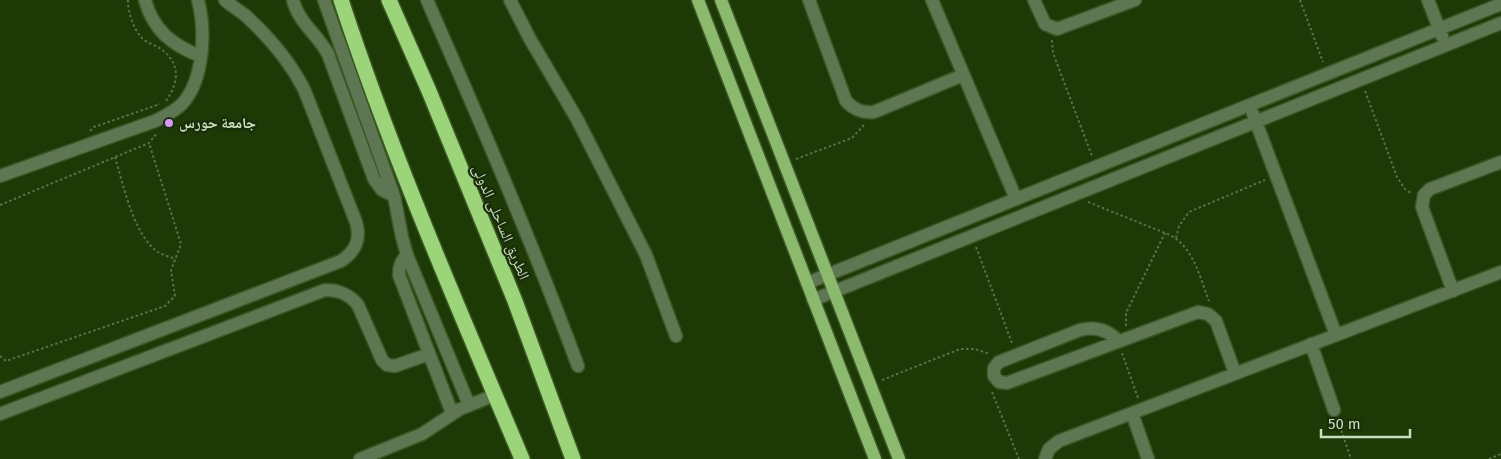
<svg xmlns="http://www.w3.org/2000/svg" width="1501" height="459" font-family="'Fira Sans','Noto Naskh Arabic',sans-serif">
<rect width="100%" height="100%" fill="#1d3905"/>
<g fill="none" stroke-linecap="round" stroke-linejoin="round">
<g stroke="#3c5726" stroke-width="15">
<path id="minor" d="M145,0C153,30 172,45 200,56
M293,0C298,22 318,35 328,54L374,179L382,190L394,196
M324,0L394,196L402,237L407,255L469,405
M427,0C480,121 532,242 578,366
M510,0L530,39L577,119L646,255L676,336
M809,0L846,101C854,110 862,113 874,112L963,75
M932,0L1016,199
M1034,0L1045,24L1057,29L1135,0
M1428,0L1442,36
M1253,114L1336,335
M0,176L155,121C165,116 174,112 182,104C204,80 206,31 198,0
M407,255C401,261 399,266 399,275L452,413
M807,283L1501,4
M1453,291L1422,207L1424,195L1430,189L1501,162
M813,300L1501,23
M1118,341C1108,330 1096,326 1080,330L999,362L994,368V376L999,382L1007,383L1198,312L1208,314L1216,321L1235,373
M1311,344L1334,410
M0,392L341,261C356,251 361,239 356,222L304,89C290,62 269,37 246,16C239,10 231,6 225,0
M1132,413L1148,459
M0,414L325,290C339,290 349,294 358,305L382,360L387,365L395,366L429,354
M360,459L422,434L460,409L495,395
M1045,459L1049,449L1059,441L1501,272"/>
</g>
<g stroke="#3c5726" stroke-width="15">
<path id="major" d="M698,0L875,459
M721,0L899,459"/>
</g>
<g stroke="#3c5726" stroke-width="18">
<path id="highway" d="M341,0C392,156 458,307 522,459
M389,0L429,91L515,301L573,459"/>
</g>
<path stroke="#597346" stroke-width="2" stroke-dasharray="2.5 2.5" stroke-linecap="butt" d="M128,0C128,12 133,28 141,37C146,43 155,45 161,49C181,64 179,82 166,101
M1300,0L1323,62
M1052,40L1053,53L1092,156
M1365,91L1397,177L1405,189L1412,194
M90,131L94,127L160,104
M115,157C123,184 132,227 152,247C158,254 167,256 176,259
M796,159L852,138L864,125
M1088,202L1170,235C1194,248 1200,278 1209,301
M0,205L149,143L157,133
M1176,238L1179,226L1189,212L1265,180
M976,247L1012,343
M1126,326V313L1165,233
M1122,353L1138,398
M0,356L6,361L165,306L175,296L171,270L181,244L149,143
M882,380L960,349H975L990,354
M992,392L1019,459
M1338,421L1351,459
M1489,459L1501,454"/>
<use href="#minor" stroke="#5f7652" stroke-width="12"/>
<use href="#major" stroke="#8bba6f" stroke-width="12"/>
<use href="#highway" stroke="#9cd47a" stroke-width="15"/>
</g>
<circle fill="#d99af7" stroke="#192d0a" stroke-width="2" cx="169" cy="123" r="5"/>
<g text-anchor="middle" stroke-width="4.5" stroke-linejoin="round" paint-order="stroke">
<g font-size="15" font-weight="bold" fill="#c8debc" stroke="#192d0a" text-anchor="start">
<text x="179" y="128">جامعة حورس</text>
</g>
<g font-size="15" fill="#c8debc" stroke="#192d0a">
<text transform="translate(501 222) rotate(67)" y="5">الطريق الساحلى الدولى</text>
</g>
</g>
<path d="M1321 429v8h89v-8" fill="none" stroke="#c8debc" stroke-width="2.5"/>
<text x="1328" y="429" font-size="15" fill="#c8debc" stroke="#192d0a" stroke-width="4" paint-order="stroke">50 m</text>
</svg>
